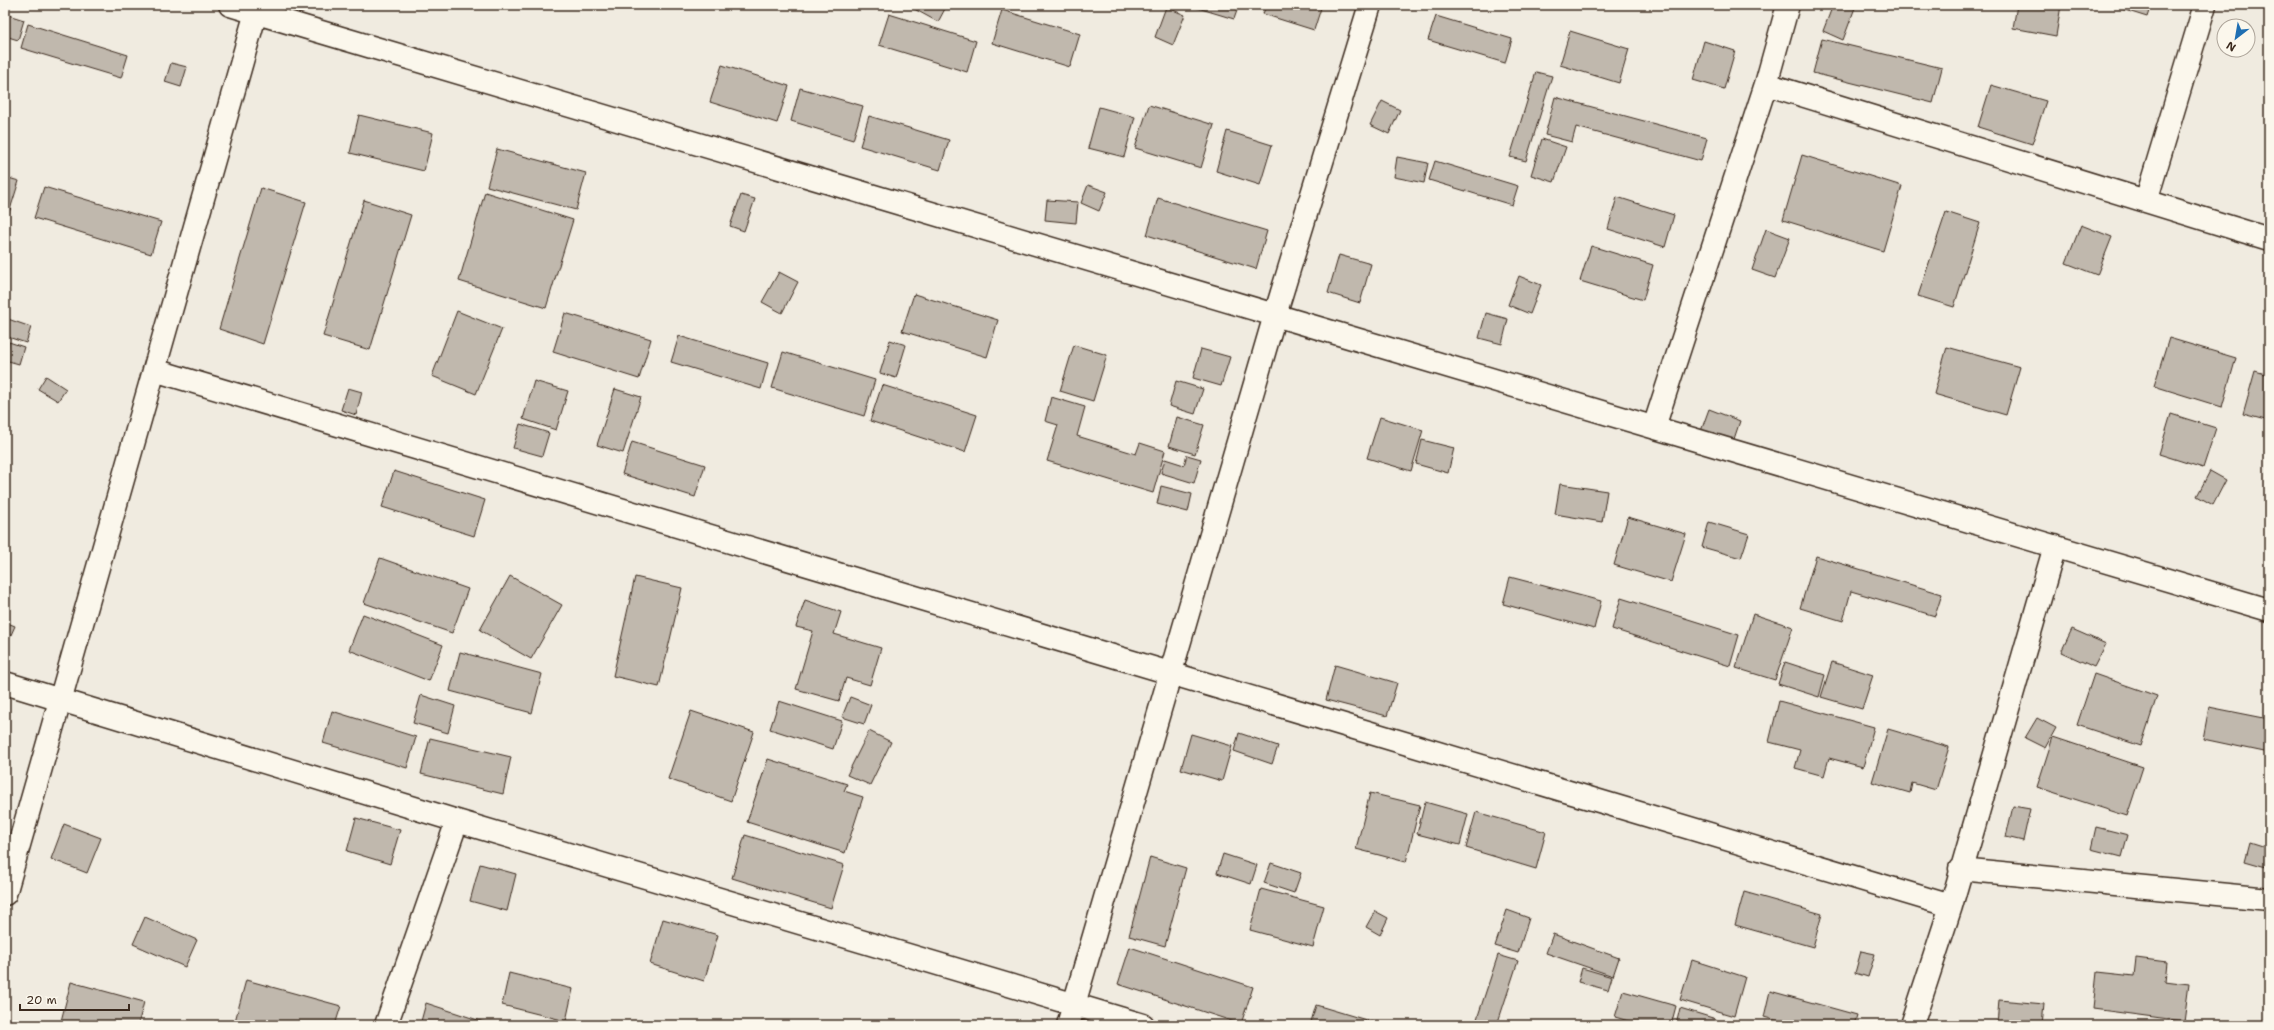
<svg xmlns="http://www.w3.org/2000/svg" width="2274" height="1030" font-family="'Shantell Sans',sans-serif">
<rect width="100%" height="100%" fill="#f0ebe0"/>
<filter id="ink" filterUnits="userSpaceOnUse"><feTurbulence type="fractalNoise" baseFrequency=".025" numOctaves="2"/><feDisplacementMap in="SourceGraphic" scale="8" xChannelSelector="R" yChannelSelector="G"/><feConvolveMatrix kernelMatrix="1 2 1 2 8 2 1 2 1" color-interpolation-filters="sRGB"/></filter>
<g filter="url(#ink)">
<path fill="#c0b8ad" stroke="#3b2a1e" d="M907,5H947L938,22Z
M1188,5H1239L1234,19Z
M1266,5H1322L1314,30L1263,14Z
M1833,5H1856L1843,40L1823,31Z
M2017,5H2061L2056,36L2013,28Z
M2109,5H2151L2147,17Z
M1166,7L1185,15L1173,45L1155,37Z
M1002,10L1080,34L1070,67L992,43Z
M5,14L24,20L18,40L5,36Z
M889,14L976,41L967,72L879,45Z
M1436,16L1512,39L1505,63L1428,40Z
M28,24L128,55L121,78L21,48Z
M1570,31L1629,49L1619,83L1560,65Z
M1822,39L1942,68L1933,103L1813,73Z
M1704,41L1735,51L1724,89L1693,80Z
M171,63L187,67L181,87L165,82Z
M722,65L789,86L777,123L710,102Z
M1536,72L1552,76L1526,161L1510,157Z
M1991,85L2046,101L2032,144L1978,127Z
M800,88L863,106L853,140L791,121Z
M1555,97L1707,138L1701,161L1576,127L1572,142L1545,135Z
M1382,101L1400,110L1389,134L1370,125Z
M1149,105L1214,125L1201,168L1135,148Z
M1099,107L1135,117L1124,157L1088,148Z
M359,115L433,133L424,171L350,153Z
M869,116L949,140L940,170L860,146Z
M1227,131L1272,145L1260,185L1216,171Z
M1542,139L1566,147L1554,182L1531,175Z
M497,149L586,173L576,210L487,186Z
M1802,155L1902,186L1883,251L1783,220Z
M1397,157L1428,163L1424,183L1394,177Z
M1435,161L1518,186L1512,205L1429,180Z
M5,177L19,181L9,213L5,212Z
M1088,185L1107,192L1099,211L1081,203Z
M44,187L161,222L151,254L34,218Z
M261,188L306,202L263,344L219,329Z
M485,192L573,220L546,308L459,281Z
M741,195L755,199L744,231L730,226Z
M1617,197L1674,215L1665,247L1608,229Z
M1158,198L1267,231L1256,269L1147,235Z
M364,200L411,215L370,350L323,336Z
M1047,200L1078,202L1076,223L1045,220Z
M1946,212L1980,223L1954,307L1918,296Z
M2081,225L2112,237L2097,275L2066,263Z
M1766,229L1790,238L1775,278L1752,270Z
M1591,246L1653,265L1643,300L1580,281Z
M1339,255L1371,264L1360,303L1328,293Z
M779,272L798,282L782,313L762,302Z
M1519,276L1541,285L1530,314L1508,305Z
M914,294L998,320L987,357L902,331Z
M457,311L502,329L476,394L432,376Z
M565,313L651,339L639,379L553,352Z
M1486,313L1508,319L1502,344L1479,338Z
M5,318L31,327L26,343L5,336Z
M679,336L768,363L761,389L671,362Z
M2169,338L2236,358L2222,407L2154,386Z
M890,340L906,345L896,378L880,373Z
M9,342L24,347L19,364L5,360Z
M1074,345L1107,355L1093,401L1060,391Z
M1947,347L2020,367L2006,415L1934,394Z
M1201,349L1230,357L1221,386L1193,378Z
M783,352L875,380L864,416L772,388Z
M2255,371L2269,375V421L2243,414Z
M46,376L66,389L58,401L38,389Z
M534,381L568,391L556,430L523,419Z
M1176,381L1203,389L1195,414L1169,406Z
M882,385L977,415L965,452L870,421Z
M348,388L362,392L356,415L341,410Z
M615,389L641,397L623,453L597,445Z
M1051,397L1085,407L1077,436L1136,454L1140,443L1165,451L1153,493L1047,461L1058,425L1045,421Z
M1709,409L1740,421L1733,442L1701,431Z
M2171,414L2216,428L2203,468L2159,454Z
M1177,417L1204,425L1195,454L1169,446Z
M1380,417L1423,430L1411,471L1367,458Z
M520,424L549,433L542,456L513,448Z
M1422,440L1454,448L1448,473L1416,464Z
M632,442L705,465L695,497L622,474Z
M1187,455L1201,459L1194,483L1161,473L1165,459L1184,465Z
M394,471L485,500L474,536L382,507Z
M2210,471L2226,480L2213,505L2197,496Z
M1560,484L1607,491L1602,522L1555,514Z
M1161,486L1192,494L1188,512L1157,504Z
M1628,517L1686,534L1671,582L1614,565Z
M1709,522L1749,534L1741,558L1702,547Z
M1816,556L1942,594L1935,616L1851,591L1843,621L1800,608Z
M380,558L468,589L452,633L364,603Z
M510,576L562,605L531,659L480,630Z
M635,577L682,588L659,687L613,676Z
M1510,577L1601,601L1594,629L1503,604Z
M1621,598L1739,635L1730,666L1612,629Z
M805,600L841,612L834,634L881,648L870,685L846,678L839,701L796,689L813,631L796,627Z
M363,614L443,645L429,681L349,650Z
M1753,614L1793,627L1775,680L1736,668Z
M5,622L15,626L5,648Z
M2072,629L2106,644L2094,667L2061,652Z
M460,652L542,674L532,713L450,691Z
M1785,662L1825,675L1819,697L1778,684Z
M1832,662L1873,675L1862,709L1821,697Z
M1335,665L1397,683L1387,716L1326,700Z
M2094,674L2157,696L2141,746L2077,725Z
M421,695L455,706L448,733L413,723Z
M850,697L871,705L864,724L842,717Z
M779,701L842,721L833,749L770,729Z
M1779,701L1874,727L1863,767L1829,758L1824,776L1795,768L1800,750L1769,742Z
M2209,707L2269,719V753L2203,739Z
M332,711L416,737L407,768L323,743Z
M691,711L754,732L731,801L668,779Z
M2037,718L2056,728L2045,748L2025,738Z
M1888,729L1949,747L1936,790L1912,783L1910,793L1872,782Z
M869,731L891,742L870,785L847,775Z
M1239,733L1278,746L1272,764L1234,751Z
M1191,734L1232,746L1222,781L1181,769Z
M2053,737L2143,767L2127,816L2037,787Z
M430,738L511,757L503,794L421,774Z
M768,759L847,784L844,791L863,797L845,853L747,822Z
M1370,793L1420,805L1406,862L1356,849Z
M1425,802L1468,814L1460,845L1417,834Z
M2013,806L2030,809L2023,841L2006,837Z
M1476,812L1546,832L1536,869L1466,848Z
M356,818L400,830L390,864L347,851Z
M64,824L101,838L87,873L51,859Z
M2096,827L2128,835L2122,857L2091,849Z
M745,835L844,865L831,908L732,878Z
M2250,842L2269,848L2266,867L2245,861Z
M1223,854L1257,865L1251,884L1217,873Z
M1150,857L1186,868L1165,946L1129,936Z
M1271,863L1301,873L1294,893L1264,883Z
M480,864L516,874L507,911L470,901Z
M1261,889L1324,906L1313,947L1250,930Z
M1744,892L1822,914L1813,947L1735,925Z
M1507,910L1529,918L1518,953L1495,946Z
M1375,911L1388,918L1380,935L1366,927Z
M145,917L197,940L185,967L133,944Z
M663,919L718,935L704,981L650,964Z
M1553,934L1619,958L1613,976L1546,953Z
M1130,947L1253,987L1241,1024L1118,984Z
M1861,951L1875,954L1868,977L1855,973Z
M1498,955L1518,961L1497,1025H1475Z
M2136,958L2167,962L2165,981L2189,984L2184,1021L2093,1009L2097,972L2134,976Z
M1692,960L1745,977L1734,1016L1680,1000Z
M1582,968L1612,977L1608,990L1578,982Z
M509,973L573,989L566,1021L502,1005Z
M246,980L341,1006L335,1025H234Z
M71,982L144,1002L138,1025H60Z
M1623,991L1676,1006L1671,1025H1642L1615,1017Z
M1770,991L1857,1015L1854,1025H1792L1764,1017Z
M1999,1000L2044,1004L2042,1025H1997Z
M426,1003L493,1025H420Z
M1316,1005L1383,1025H1310Z
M1680,1008L1716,1019L1715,1025H1676Z"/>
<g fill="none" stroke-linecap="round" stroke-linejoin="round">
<g stroke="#3b2a1e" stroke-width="25">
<path id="minor" d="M230,5L2269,610
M1766,84L2269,239
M2146,201L2205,5
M154,370L1951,906
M1654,427L1766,84L1788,5
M5,683L457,821L1143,1025
M1960,869L2269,899
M5,894L258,5
M386,1025L457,821
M1068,1025L1275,315L1370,5
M1912,1025L1951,906L2055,546"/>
</g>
<use href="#minor" stroke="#fbf7ec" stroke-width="22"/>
</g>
</g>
<rect width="2274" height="1030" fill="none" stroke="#fbf7ec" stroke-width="20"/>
<rect x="10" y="10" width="2254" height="1010" fill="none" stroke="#3b2a1e" stroke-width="1.5" filter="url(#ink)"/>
<g transform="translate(2236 38) rotate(211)"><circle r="19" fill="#fbf7ec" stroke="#aea59a"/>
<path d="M0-3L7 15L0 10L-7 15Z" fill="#1f6fb2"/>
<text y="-6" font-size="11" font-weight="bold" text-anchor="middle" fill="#3b2a1e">N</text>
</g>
<path d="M20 1004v6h109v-6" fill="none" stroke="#3b2a1e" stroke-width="2"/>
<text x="26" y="1004" font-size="12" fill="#3b2a1e" stroke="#fbf7ec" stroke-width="3" paint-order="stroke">20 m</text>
</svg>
